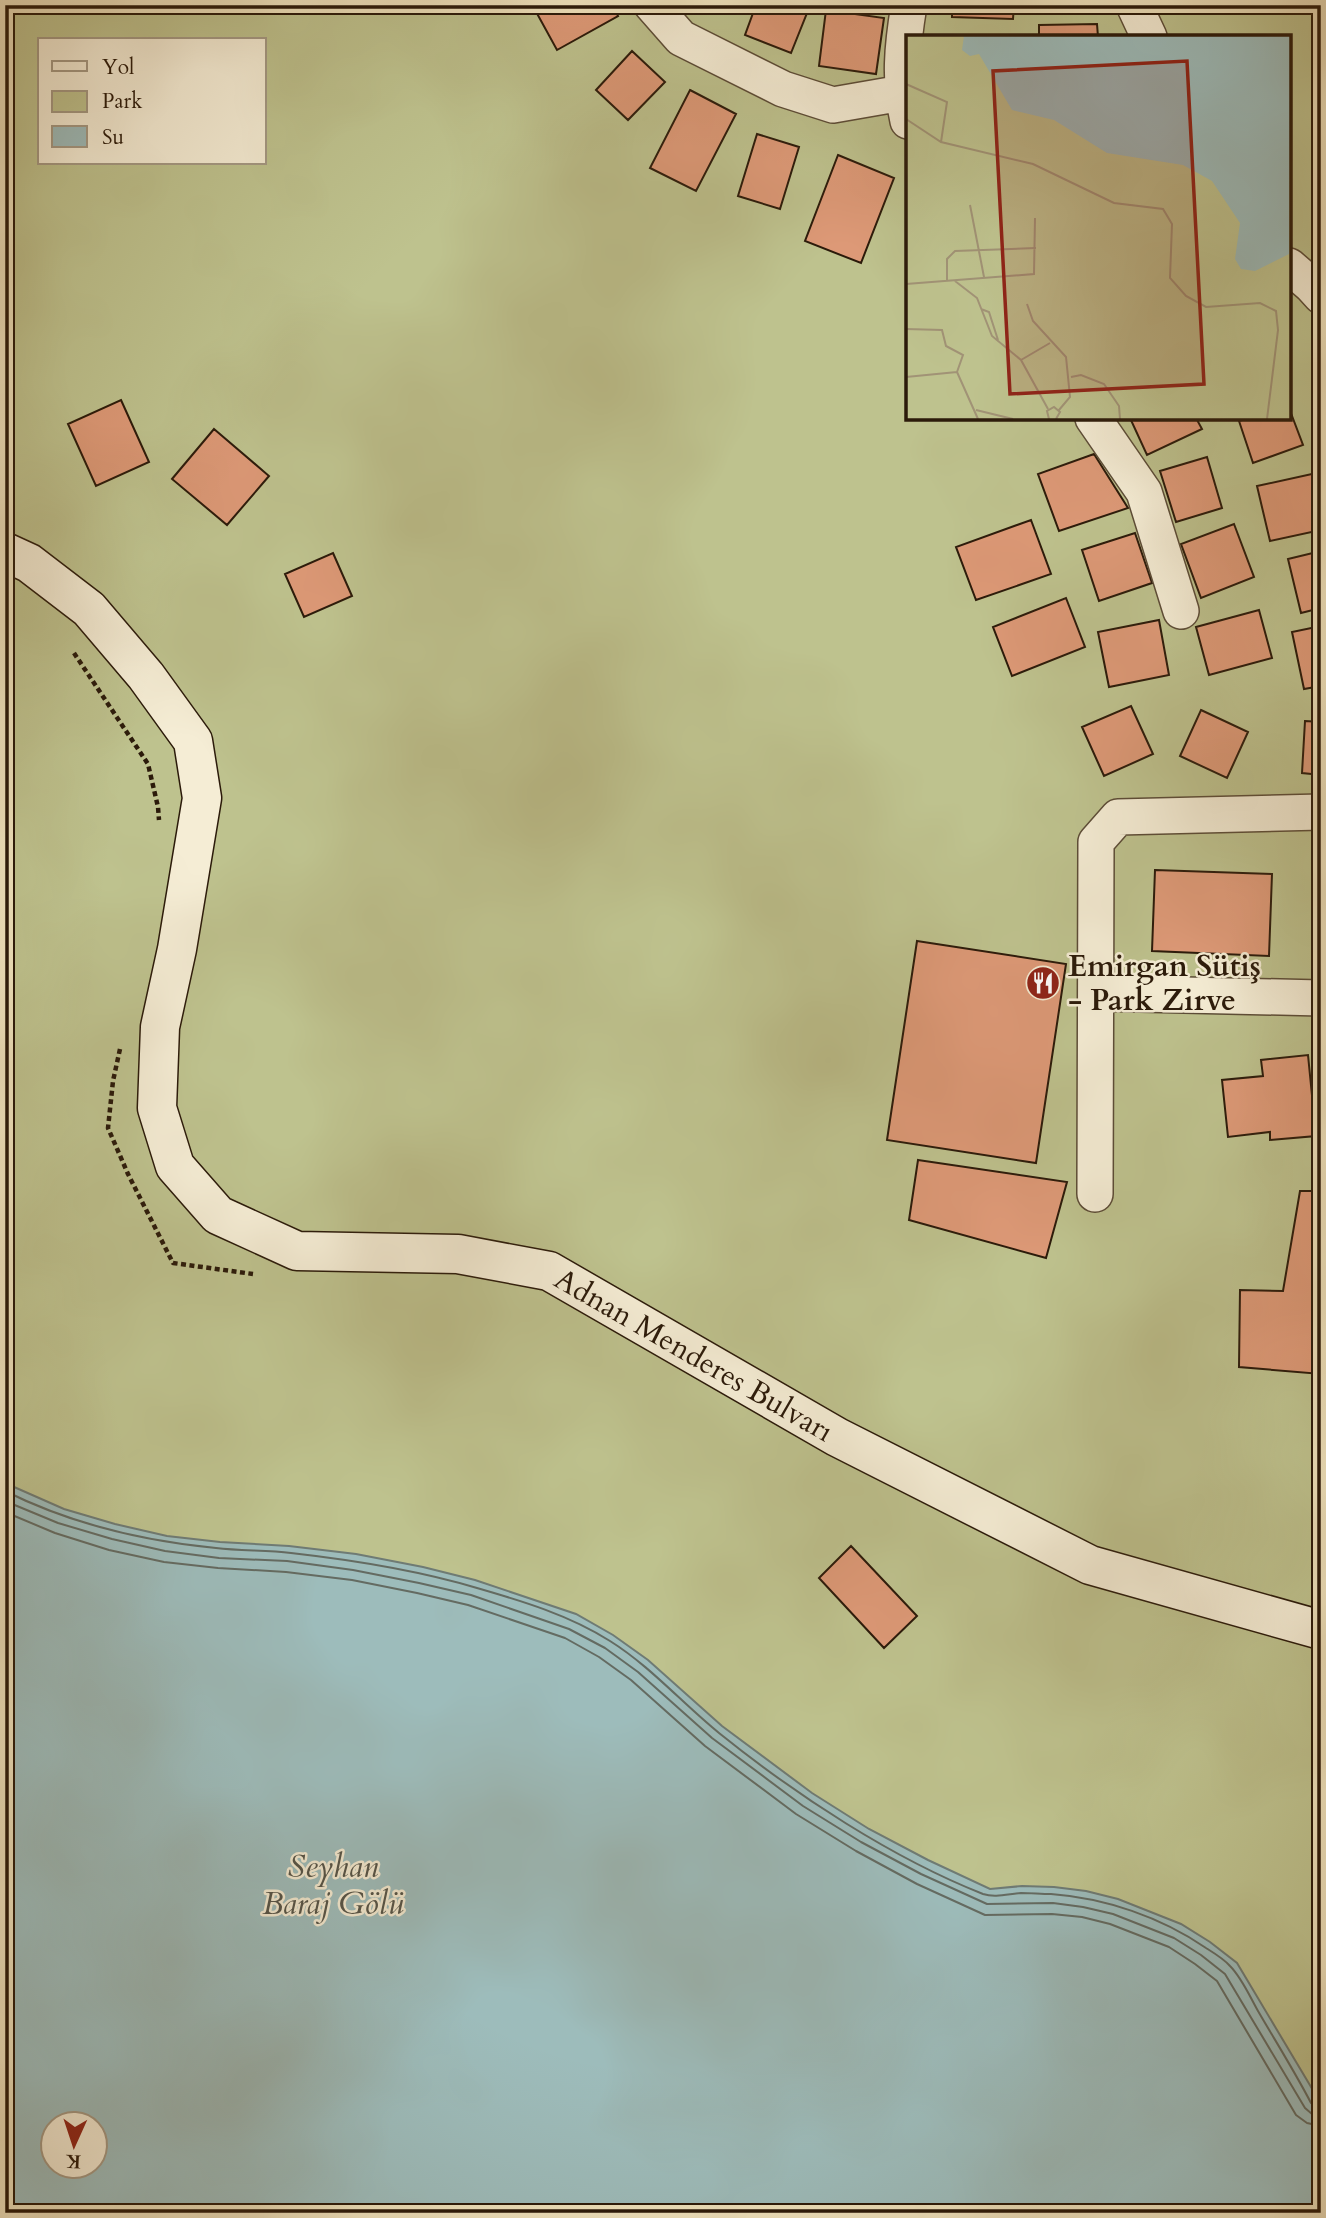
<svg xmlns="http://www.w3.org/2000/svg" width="1326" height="2218" font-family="Cardo,serif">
<rect width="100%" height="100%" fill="#efe3be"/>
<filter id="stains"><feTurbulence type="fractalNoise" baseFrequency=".00286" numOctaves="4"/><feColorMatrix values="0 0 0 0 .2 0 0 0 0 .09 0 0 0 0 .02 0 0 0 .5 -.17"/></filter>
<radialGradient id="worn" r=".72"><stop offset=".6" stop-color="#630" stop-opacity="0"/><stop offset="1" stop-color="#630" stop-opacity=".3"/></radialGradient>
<path fill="#bec28e" stroke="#746e4c" stroke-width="2" fill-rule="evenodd" d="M5,5H1321V2213H5ZM908,37H1289V418H908ZM40,40H264V163H40ZM52,2124H94V2166H52Z"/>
<path fill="#9dbcbb" stroke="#6f7b74" stroke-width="2" fill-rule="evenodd" d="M5,1483L64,1509L115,1524L167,1536L220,1542L289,1546L356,1554L423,1567L475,1580L576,1614L613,1635L648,1660L722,1726L812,1793L869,1829L928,1860L990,1889L1022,1886L1054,1887L1086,1891L1118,1899L1181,1924L1210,1942L1237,1963L1317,2097L1321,2107V2213H5ZM52,2124H94V2166H52Z"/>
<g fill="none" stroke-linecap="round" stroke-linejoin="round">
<path stroke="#646b62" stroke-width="2" d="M5,1491C71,1524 143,1541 216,1548C241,1551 266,1550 291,1553C353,1560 417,1570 477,1588C522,1601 569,1615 610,1641C650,1666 682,1703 719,1733C796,1795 892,1858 983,1894C995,1898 1008,1894 1021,1893C1031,1893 1041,1894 1051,1894C1105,1898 1161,1917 1206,1948C1214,1953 1224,1959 1230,1966C1242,1978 1250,1997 1258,2011C1276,2042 1295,2072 1311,2103L1315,2106L1321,2107
M5,1501L58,1523L112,1539L165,1551L219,1558L287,1561L353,1570L419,1583L471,1595L569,1629L605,1648L638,1672L712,1738L803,1806L861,1842L921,1874L987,1904L1053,1903L1083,1907L1113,1914L1174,1938L1201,1955L1225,1974L1305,2108L1312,2114L1321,2115
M5,1512L55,1533L109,1550L164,1562L218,1568L286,1572L352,1580L417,1593L468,1605L565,1638L599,1657L631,1680L705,1746L796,1814L856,1851L917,1884L985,1915L1052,1914L1082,1917L1110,1924L1169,1947L1195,1964L1217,1981L1296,2115L1307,2123L1321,2126"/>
</g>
<path fill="#d97" stroke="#2b1a0a" stroke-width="2" d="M538,5H612L618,16L557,50L534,8Z
M756,5H788L807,13L791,53L745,35Z
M952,5H1014L1013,19L952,17Z
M826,10L884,18L876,74L819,66Z
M1097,24L1098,37H1039V25Z
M632,51L665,82L628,120L596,90Z
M690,90L736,114L696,191L650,168Z
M757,134L799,147L780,209L738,196Z
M838,155L894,178L861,263L805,241Z
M121,400L149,462L96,486L68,424Z
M1289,408L1303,445L1253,463L1239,421L1248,418H1289Z
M1130,418H1196L1202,429L1147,455Z
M214,429L269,476L227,525L172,479Z
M1094,454L1128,508L1059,531L1038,474Z
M1207,457L1222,508L1176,522L1160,471Z
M1321,472V530L1270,541L1257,486Z
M1031,520L1051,574L976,600L956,547Z
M1234,524L1254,577L1201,598L1181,544Z
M1135,533L1152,583L1099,601L1082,550Z
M1321,551V608L1301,613L1288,559Z
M333,553L352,596L304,617L285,574Z
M1066,598L1085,647L1012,676L993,627Z
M1259,610L1272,658L1209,675L1196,627Z
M1159,620L1169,675L1109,687L1098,632Z
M1321,626V686L1304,689L1292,632Z
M1131,706L1153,754L1104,776L1082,727Z
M1201,710L1248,732L1227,778L1180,756Z
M1305,721L1321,722V775L1302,773Z
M1155,870L1272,874L1269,956L1152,951Z
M917,941L1066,964L1036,1163L887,1140Z
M1308,1055L1316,1136L1270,1140V1132L1228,1137L1222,1080L1263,1076L1261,1060Z
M918,1160L1067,1182L1046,1258L909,1220Z
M1300,1191H1321V1374L1239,1367L1240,1290L1283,1291Z
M851,1546L917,1616L884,1648L819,1578Z"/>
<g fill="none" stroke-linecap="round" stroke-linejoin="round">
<g stroke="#5c4c37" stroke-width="38">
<path id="street" d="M652,5L681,38L783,89L833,105L902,93
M1134,5L1149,37
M908,121C899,80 902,47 909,5
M1289,266L1311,285L1321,296
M1093,418L1144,492L1181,611
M1096,993L1321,998
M1095,1194L1096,842L1118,817L1321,812"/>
</g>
<g stroke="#2b1a0a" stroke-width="41">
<path id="secondary" d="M5,552L29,563L89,609L146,676L193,741L202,798L177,949L160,1027L157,1108L175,1166L218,1215L297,1251L458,1254L549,1271L837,1437L1090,1565L1321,1630"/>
</g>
<path stroke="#2b1a0a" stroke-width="4.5" stroke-dasharray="5 3.5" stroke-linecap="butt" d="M74,653L148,764L158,807L159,820
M120,1049L113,1081L108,1128L128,1174L173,1263L253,1274"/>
<use href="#street" stroke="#f5edd5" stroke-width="35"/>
<use href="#secondary" stroke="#f5edd5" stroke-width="38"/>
</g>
<defs>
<g id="restaurant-disc" transform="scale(1.75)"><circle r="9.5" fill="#8f2418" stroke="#f5edd5"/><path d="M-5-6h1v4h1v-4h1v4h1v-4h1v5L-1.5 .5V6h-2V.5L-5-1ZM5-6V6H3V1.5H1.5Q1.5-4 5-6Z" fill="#fff"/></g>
</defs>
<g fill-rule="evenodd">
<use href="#restaurant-disc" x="1043" y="983"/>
</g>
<g text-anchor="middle" stroke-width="5" stroke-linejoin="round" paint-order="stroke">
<g font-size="30" font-weight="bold" fill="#2b1a0a" stroke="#f5edd5" text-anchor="start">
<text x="1068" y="976">Emirgan Sütiş<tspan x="1068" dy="34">- Park Zirve</tspan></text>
</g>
<g font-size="30" fill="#2b1a0a" stroke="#f5edd5">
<text transform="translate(694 1355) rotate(30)" y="10">Adnan Menderes Bulvarı</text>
</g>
<g font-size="32" font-style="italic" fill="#535348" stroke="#f5edd5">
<text x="333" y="1877">Seyhan<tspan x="333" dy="37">Baraj Gölü</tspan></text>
</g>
</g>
<g transform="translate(906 35)">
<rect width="385" height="385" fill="#efe3be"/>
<path d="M0,1H385V384H0Z" fill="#bec28e"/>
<path d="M58,1H385L383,219L349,236L335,234L329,224L334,188L306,146L277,130L201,118L148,85L106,75L73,19L64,21L56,15Z" fill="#9dbcbb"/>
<path fill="none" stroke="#a19376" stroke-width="2" d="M0,49L41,67L35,107M0,84L35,107L127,129L208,168L257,174L266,189L264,243L280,261L300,272L354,268L370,276L372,295L361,384M64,170L78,242M41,246V224L49,216L130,213M49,246L71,263L86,301L115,325L142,374M0,249L128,239L129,183M121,269L127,286L160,322L164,362L153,375M75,274L83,277L92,305M0,294L36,295L40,311L57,320L51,337M115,325L144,308M51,337L72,384M0,342L51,337M165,342L175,340L198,349L213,371L214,384M70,375L107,384M143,384L141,376L148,372L154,377L150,384"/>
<path fill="#8f2418" fill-opacity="0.15" stroke="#8f2418" stroke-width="3.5" d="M281,26L298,349L104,359L87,36Z"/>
<rect width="385" height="385" fill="none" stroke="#2b1a0a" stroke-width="3.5"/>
</g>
<rect width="1326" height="2218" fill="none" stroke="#efe3be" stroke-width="28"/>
<rect x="7" y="7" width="1312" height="2204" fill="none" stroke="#2b1a0a" stroke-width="3.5"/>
<rect x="14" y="14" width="1298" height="2190" fill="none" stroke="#2b1a0a" stroke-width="2"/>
<rect x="38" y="38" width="228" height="126" fill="#f5edd5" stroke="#a49984" stroke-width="2"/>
<rect x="52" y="61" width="35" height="10" fill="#f5edd5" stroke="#a49984" stroke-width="2"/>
<text x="102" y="74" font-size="21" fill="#2b1a0a">Yol</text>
<rect x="52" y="91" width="35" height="21" fill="#bec28e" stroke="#a49984" stroke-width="2"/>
<text x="102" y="108" font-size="21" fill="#2b1a0a">Park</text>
<rect x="52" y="126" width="35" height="21" fill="#9dbcbb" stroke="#a49984" stroke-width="2"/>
<text x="102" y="144" font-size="21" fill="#2b1a0a">Su</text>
<g transform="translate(74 2145) rotate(183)"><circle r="33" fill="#f5edd5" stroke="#a49984" stroke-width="2"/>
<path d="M0-5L12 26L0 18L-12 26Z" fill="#8f2418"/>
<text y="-10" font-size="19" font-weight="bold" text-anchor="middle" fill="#2b1a0a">K</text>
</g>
<rect width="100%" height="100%" filter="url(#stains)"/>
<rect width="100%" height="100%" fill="url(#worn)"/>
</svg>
